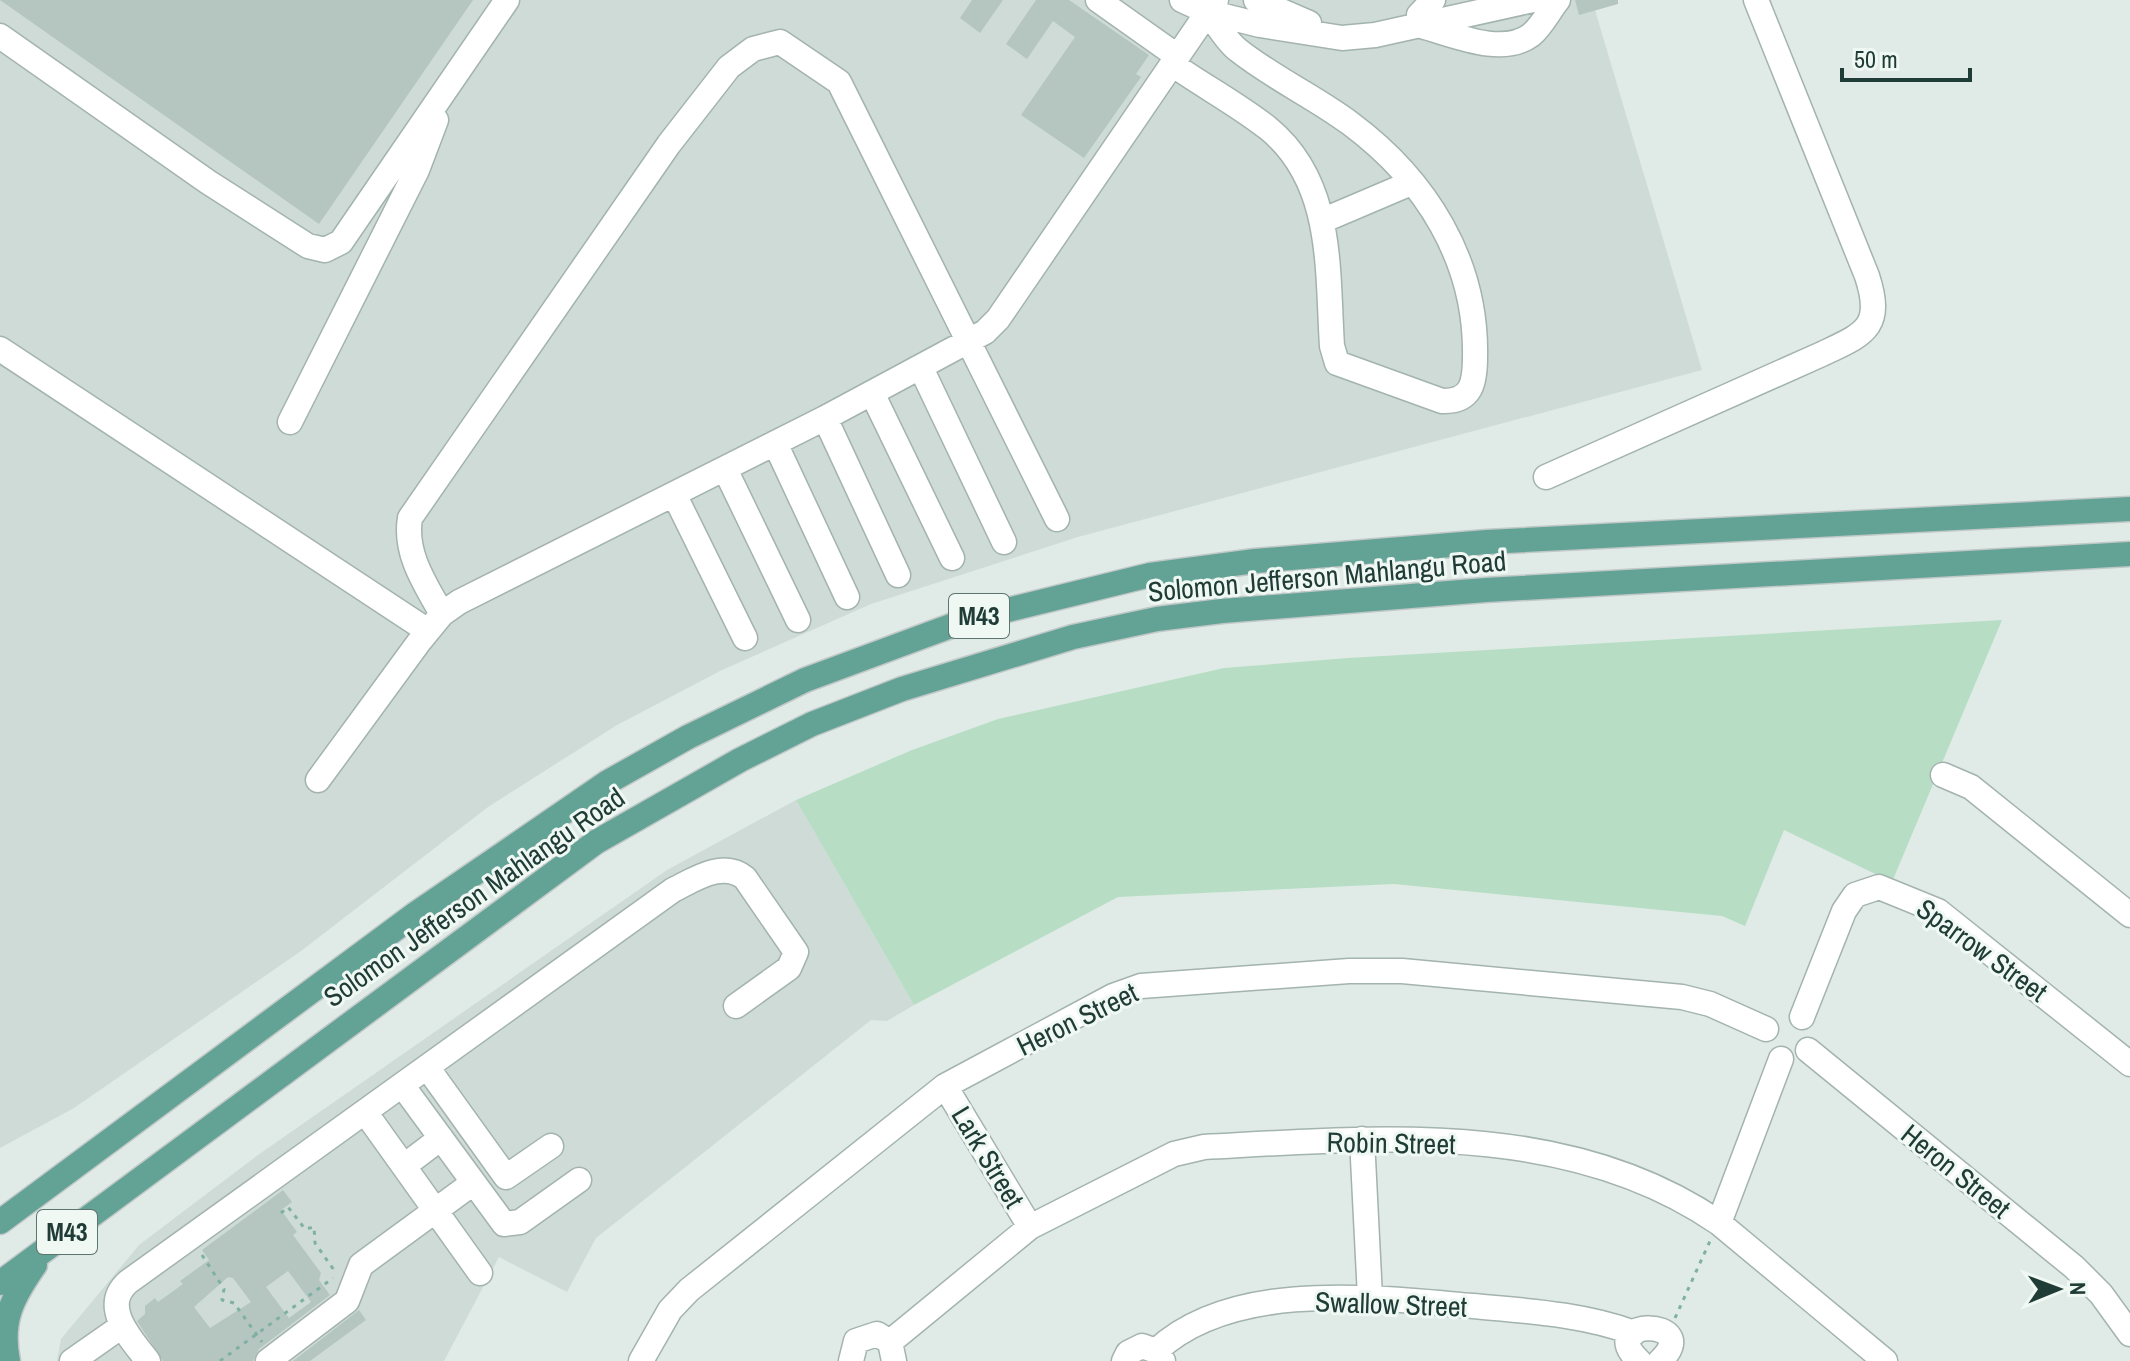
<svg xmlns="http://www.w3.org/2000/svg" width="2130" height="1361" font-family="'Archivo Narrow',sans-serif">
<rect width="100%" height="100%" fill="#e0ebe7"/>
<path fill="#cedbd6" d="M0,0H1592L1702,370L1078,537L871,604L722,670L617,725L488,807L301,951L74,1108L0,1148Z
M796,800L914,1005L887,1021L871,1020L596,1238L567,1292L499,1257L444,1361H57L61,1339L139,1245L258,1155L667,870Z"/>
<path fill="#b7dec4" d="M2002,620L1892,882L1784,830L1745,926L1722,916L1394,884L1118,897L914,1005L796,800L912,750L998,719L1224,668L1348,658Z"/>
<path fill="#b5c6c0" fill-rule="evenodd" d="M0,0H473L319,224Z
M972,0H1003L980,33L960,18Z
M1036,0H1069L1149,55L1136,74L1141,77L1084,158L1021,115L1075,37L1053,21L1027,59L1006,44Z
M1575,0H1618V4L1579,15Z
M283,1190L292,1202L281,1210L297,1232L293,1235L321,1273L319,1280L330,1295L259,1349L253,1361H163L137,1321L145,1314V1306L155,1298L158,1302L183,1284L180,1281L209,1260L202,1250ZM288,1271L311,1302L289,1318L266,1287ZM228,1277L233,1278L251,1302L210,1328L194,1307Z
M359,1310L366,1320L310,1361H293Z"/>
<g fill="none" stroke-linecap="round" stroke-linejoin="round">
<g stroke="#a3b3ae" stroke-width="27">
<path id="minor" d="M1098,0L1177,56
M1182,0L1208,12L1260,25L1342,38L1375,35L1533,0
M1256,0L1309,23
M1419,15L1433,0
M1421,26C1452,34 1502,57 1531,35C1542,26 1549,11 1558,0
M0,36L208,182L308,246L325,250L341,242L507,0
M1172,64C1203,86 1239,105 1269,129C1334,183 1327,269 1332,346L1337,363L1442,401C1472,402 1475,382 1475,357C1477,261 1426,180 1351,124C1315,97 1273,78 1238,50C1226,41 1217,24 1208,12
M1324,220L1411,183
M0,349L428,631
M921,368L1004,542
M872,393L952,558
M825,418L898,575
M290,422L417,170L436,120
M775,443L847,597
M725,469L798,620
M1546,477L1822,354C1864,334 1884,328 1867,276L1756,0
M674,494L745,638
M442,614C425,584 404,553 410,518L669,144L729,67L753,49L780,42L839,82L1057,519
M1943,775L1971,787L2130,915
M318,780L419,642L442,614L459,602L825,418L985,332L998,319L1216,0
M1802,1017L1844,911L1855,895L1879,887L1938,911L2130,1064
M1808,1050L2074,1267L2101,1294L2130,1334
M427,1067L506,1177L551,1146
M402,1085L504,1224L520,1222L579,1180
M945,1086L1030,1227
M365,1112L480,1273
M1362,1139L1370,1297
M404,1166L441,1138
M1719,1223L1781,1059
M890,1342L1030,1227L1174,1154L1204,1147C1377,1138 1568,1119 1719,1223L1885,1361
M1156,1351C1233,1279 1377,1298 1473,1306C1527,1311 1583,1314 1634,1333
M72,1361L122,1326
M148,1361C131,1339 100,1307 128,1282L673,890C695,879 723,860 745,878L796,952L789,968L736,1006
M268,1361L347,1301L361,1265L473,1183
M641,1361L670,1310L689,1290L945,1086L1113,996L1141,986L1349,971H1402L1682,997L1710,1004L1766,1029
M851,1361L856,1341L877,1334L890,1342L894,1361
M1124,1361L1128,1353L1142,1346L1156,1351L1163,1361
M1639,1361C1592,1317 1706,1318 1660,1361"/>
</g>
<g stroke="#c1c8c7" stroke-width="27">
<path id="major" d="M0,1222L414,915L608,782L688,737L805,680L967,620L1150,575L1255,561L1487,542L2130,509
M0,1283L596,842L740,760L812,724L902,689L1073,637L1157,619L1222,611L1486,590L2130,554
M8,1361C0,1321 12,1298 35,1265"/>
</g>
<path stroke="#7fb0a4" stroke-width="3" stroke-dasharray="4 6" stroke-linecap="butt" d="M281,1213L288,1207L305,1229L314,1227L315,1243L336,1273
M202,1255L224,1289L222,1300L234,1303L262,1342
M1675,1318L1710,1241
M220,1361L333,1278"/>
<use href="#minor" stroke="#fff" stroke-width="24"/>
<use href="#major" stroke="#62a396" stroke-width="24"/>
</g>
<g text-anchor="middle" stroke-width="6" stroke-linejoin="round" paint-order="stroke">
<g fill="#f0f8f4" stroke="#5e746f" stroke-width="2">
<rect x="949" y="594" width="60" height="44" rx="6"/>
<rect x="37" y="1210" width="60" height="44" rx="6"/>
</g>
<g font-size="26" font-weight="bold" fill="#203c36">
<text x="979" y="625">M43</text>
<text x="67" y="1241">M43</text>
</g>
<g font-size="28" fill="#203c36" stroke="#f0f8f4">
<text transform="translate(1327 576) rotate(-5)" y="10">Solomon Jefferson Mahlangu Road</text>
<text transform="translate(474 897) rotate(-35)" y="10">Solomon Jefferson Mahlangu Road</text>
<text transform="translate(1982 950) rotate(36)" y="10">Sparrow Street</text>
<text transform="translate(1077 1019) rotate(-26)" y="10">Heron Street</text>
<text transform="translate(1391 1143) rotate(1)" y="10">Robin Street</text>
<text transform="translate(988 1157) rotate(59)" y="10">Lark Street</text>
<text transform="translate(1956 1171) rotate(39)" y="10">Heron Street</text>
<text transform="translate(1391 1304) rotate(2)" y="10">Swallow Street</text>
</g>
</g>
<g transform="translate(2058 1289) rotate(89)" stroke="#f0f8f4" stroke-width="6" paint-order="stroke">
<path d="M0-6L14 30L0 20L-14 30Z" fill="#203c36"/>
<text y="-12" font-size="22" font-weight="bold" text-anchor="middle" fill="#203c36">N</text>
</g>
<path d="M1842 68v12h128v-12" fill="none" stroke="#203c36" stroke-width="4"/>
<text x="1854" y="68" font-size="24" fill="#203c36" stroke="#f0f8f4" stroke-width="6" paint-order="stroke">50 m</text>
</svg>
